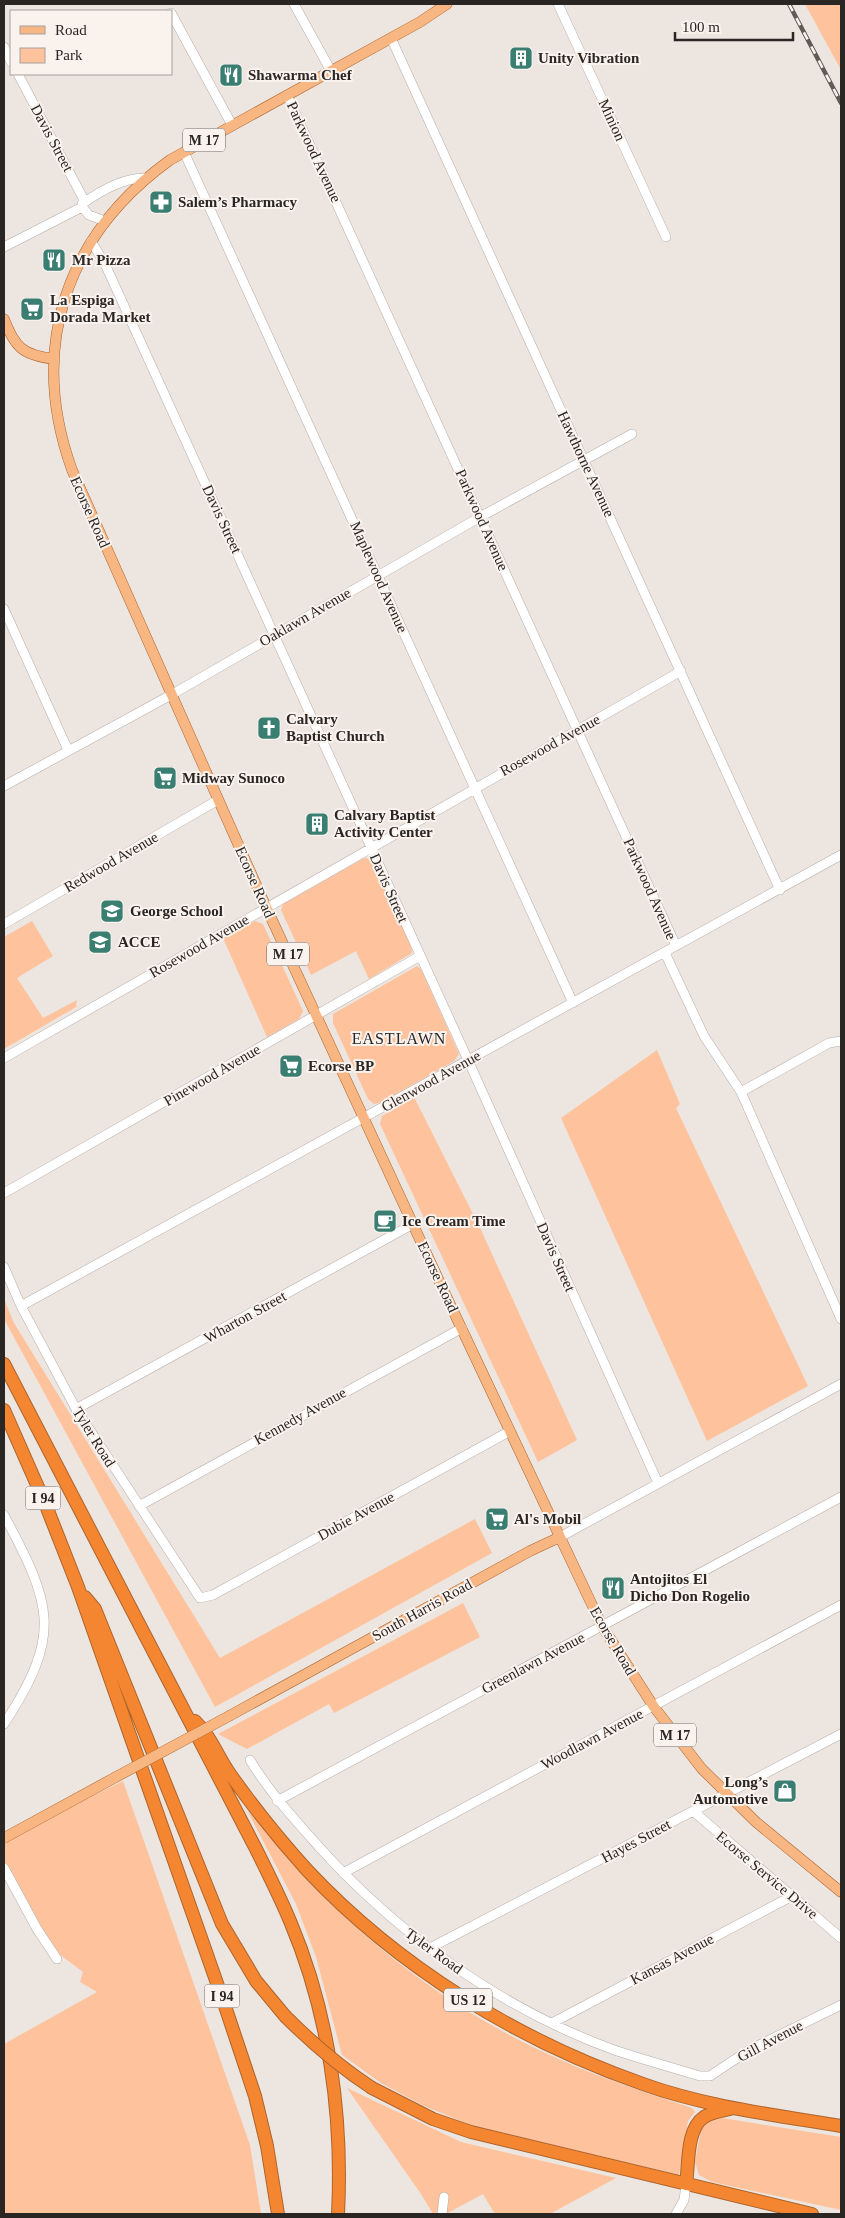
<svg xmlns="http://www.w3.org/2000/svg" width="845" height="2218" font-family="'Times New Roman',serif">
<rect width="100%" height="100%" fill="#ede5e0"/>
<path fill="#fec29c" d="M805,4H841V70Z
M364,858L372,859L411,946L412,953L369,979L356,951L311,975L281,910L283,904Z
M32,921L53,956L17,978L43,1018L77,1000L76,1007L4,1049V937Z
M255,921L263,924L303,1011L299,1019L267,1037L223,938Z
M417,966L421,969L459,1054L454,1061L382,1102L374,1104L368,1099L333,1023V1014Z
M657,1050L680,1104L676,1108L808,1386L707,1441L561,1118Z
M414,1097L481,1230L577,1440L538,1462L380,1124L382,1116Z
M4,1299L14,1323L220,1658L475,1519L492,1553L215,1707L4,1319Z
M463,1603L480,1637L334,1713L329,1704L247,1749L218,1734Z
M123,1781L250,2145L261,2214H4V2044L97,1992L80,1982L83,1972L59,1954L38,1924L4,1860V1843L70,1807Z
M247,1810C274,1840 299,1871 328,1900C393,1966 476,2023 561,2060C603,2079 648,2093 692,2108L695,2112L688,2121L679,2175L471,2125L424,2106L381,2083L342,2055L316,1957L296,1904Z
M347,2088L461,2142L616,2178L550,2214H495L483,2194L446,2214H433L421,2194Z
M722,2118L841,2137V2210L712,2182L699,2175L695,2162L702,2125L710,2119Z"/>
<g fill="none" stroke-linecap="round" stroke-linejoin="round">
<g stroke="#b5ada9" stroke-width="10">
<path id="minor" d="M294,4L331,71
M558,4L666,237
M171,13L232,125
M391,38L780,890
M4,47L11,62
M18,74L85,202
M287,95L676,946
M184,152L573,1003
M105,221L89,215L82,207V204C100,191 125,177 147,178
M91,241L105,264L468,1060L658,1483
M4,247L82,207
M4,609L68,750
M4,786L171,695L480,517L632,434
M4,924L218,800
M665,953L704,1036L741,1092L841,1319
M4,1058L681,671
M741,1092L829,1043L841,1041
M4,1193L420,956
M4,1267L21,1306L76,1409L200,1598L213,1595L510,1431
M21,1306L841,855
M76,1409L413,1224
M139,1506L462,1328
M4,1515C52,1605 63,1634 4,1724
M560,1537L841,1384
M250,1760C270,1793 295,1820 320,1848C401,1937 503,2010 617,2051C645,2060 673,2068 700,2076H710L749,2050L841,2005
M277,1801L841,1497
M693,1811L841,1938
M4,1868L37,1929L57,1959
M343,1873L841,1605
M430,1948L841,1734
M552,2023L792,1896
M442,2214L444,2197
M676,2214L684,2200L686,2184"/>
</g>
<g stroke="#ad642c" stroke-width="11">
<path id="major" d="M447,4L420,22L170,160C65,236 28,348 72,470L266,907L441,1285L602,1626L654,1707L702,1769L756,1822L841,1892
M4,319C15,348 23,355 54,359
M231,1715L530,1551L560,1537
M4,1838L114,1778"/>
</g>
<g stroke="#ad642c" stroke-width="14">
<path id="highway" d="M4,1364L256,1849C268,1873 280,1897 290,1921C329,2013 343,2115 338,2214
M4,1410L45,1503L78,1587L225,2006L255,2096L267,2146L278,2214
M85,1597L95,1609L222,1924L256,1981L285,2016
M195,1721C210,1735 218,1757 230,1774C254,1808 279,1839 307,1870C398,1967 517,2040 643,2084C707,2107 775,2115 841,2126
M372,2088L433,2119L471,2132L812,2214
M686,2184C689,2165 686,2129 704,2117C712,2112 721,2111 730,2109"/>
</g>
<use href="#minor" stroke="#fff" stroke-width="9"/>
<use href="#major" stroke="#f8b683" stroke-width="10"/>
<use href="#highway" stroke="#f48631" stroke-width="12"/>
<g stroke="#605b58" stroke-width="4.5">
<path id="rail" d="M789,4L841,103"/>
</g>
<use href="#rail" stroke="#faf2ed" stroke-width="2.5" stroke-dasharray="8" stroke-linecap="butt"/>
<g stroke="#ad642c" stroke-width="11" stroke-linecap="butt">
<path id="major-bridge" d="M114,1778L231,1715"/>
</g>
<g stroke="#ad642c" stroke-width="14" stroke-linecap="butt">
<path id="highway-bridge" d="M285,2016C312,2043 340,2067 372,2088"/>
</g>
<use href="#major-bridge" stroke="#f8b683" stroke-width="10"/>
<use href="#highway-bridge" stroke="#f48631" stroke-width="12"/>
</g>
<defs>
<g id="building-square" transform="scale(1.25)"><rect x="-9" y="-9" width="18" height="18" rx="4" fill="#3a7e72" stroke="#faf2ed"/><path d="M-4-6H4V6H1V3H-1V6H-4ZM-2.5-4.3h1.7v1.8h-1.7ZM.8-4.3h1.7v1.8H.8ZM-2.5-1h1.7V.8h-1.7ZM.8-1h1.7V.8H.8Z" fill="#fff"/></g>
<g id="restaurant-square" transform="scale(1.25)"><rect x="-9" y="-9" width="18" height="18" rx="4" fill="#3a7e72" stroke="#faf2ed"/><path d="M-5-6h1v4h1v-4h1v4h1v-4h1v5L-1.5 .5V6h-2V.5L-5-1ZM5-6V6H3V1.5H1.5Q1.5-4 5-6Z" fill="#fff"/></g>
<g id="pharmacy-square" transform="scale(1.25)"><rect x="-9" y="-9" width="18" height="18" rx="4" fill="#3a7e72" stroke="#faf2ed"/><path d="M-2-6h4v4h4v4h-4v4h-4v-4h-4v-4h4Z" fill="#fff"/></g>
<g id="supermarket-square" transform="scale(1.25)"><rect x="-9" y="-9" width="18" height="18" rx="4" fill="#3a7e72" stroke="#faf2ed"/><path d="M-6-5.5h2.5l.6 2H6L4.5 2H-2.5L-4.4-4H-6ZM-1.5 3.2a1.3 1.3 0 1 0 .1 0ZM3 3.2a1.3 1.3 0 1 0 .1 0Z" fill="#fff"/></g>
<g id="church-square" transform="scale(1.25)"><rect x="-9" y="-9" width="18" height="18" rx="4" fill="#3a7e72" stroke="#faf2ed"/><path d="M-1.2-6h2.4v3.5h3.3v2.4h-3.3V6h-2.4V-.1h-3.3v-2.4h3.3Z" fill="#fff"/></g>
<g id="school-square" transform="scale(1.25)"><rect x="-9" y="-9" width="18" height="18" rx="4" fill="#3a7e72" stroke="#faf2ed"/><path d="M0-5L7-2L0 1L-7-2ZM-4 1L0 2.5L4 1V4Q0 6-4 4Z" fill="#fff"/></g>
<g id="cafe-square" transform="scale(1.25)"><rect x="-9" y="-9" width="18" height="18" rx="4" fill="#3a7e72" stroke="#faf2ed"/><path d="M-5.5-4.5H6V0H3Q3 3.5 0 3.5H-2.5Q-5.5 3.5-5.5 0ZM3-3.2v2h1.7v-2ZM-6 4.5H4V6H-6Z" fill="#fff"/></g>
<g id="shop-square" transform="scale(1.25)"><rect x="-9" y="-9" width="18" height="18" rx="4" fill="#3a7e72" stroke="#faf2ed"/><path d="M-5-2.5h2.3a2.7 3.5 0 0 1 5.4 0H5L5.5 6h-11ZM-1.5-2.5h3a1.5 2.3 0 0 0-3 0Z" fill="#fff"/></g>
</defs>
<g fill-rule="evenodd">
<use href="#building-square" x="521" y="58"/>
<use href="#restaurant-square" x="231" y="75"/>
<use href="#pharmacy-square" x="161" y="202"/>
<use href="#restaurant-square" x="54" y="260"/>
<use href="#supermarket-square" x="32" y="309"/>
<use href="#church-square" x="269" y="728"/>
<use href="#supermarket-square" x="165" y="778"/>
<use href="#building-square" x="317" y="824"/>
<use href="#school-square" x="112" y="911"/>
<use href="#school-square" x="100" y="942"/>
<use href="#supermarket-square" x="291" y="1066"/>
<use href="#cafe-square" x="385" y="1221"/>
<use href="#supermarket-square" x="497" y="1519"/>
<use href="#restaurant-square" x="613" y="1588"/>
<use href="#shop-square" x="785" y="1791"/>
</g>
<g text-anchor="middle" stroke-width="4" stroke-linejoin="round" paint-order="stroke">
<g fill="#faf2ed" stroke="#686360" stroke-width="1">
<rect x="183" y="128.5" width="42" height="23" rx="4"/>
<rect x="267" y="942.5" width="42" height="23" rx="4"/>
<rect x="25.5" y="1486.5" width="35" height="23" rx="4"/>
<rect x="654" y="1723.5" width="42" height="23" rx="4"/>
<rect x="204.5" y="1984.5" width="35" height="23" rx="4"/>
<rect x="444" y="1988.5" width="48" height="23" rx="4"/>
</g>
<g font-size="14" font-weight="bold" fill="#292624">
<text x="204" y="145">M 17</text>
<text x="288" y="959">M 17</text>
<text x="43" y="1503">I 94</text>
<text x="675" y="1740">M 17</text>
<text x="222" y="2001">I 94</text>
<text x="468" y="2005">US 12</text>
</g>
<g font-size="15" font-weight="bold" fill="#292624" stroke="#faf2ed" text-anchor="start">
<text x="538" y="63">Unity Vibration</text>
<text x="248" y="80">Shawarma Chef</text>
<text x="178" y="207">Salem’s Pharmacy</text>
<text x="72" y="265">Mr Pizza</text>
<text x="50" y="305">La Espiga<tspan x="50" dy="17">Dorada Market</tspan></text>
<text x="286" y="724">Calvary<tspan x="286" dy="17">Baptist Church</tspan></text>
<text x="182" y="783">Midway Sunoco</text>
<text x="334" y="820">Calvary Baptist<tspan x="334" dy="17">Activity Center</tspan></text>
<text x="130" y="916">George School</text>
<text x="118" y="947">ACCE</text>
<text x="308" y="1071">Ecorse BP</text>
<text x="402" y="1226">Ice Cream Time</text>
<text x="514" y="1524">Al's Mobil</text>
<text x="630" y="1584">Antojitos El<tspan x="630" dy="17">Dicho Don Rogelio</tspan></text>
<text x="768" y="1787" text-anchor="end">Long’s<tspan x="768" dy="17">Automotive</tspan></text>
</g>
<g font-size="15" fill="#292624" stroke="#faf2ed">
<text transform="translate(612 120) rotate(65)" y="5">Minion</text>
<text transform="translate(52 138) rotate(62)" y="5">Davis Street</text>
<text transform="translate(314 152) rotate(65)" y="5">Parkwood Avenue</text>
<text transform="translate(586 464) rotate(65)" y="5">Hawthorne Avenue</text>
<text transform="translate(90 512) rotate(66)" y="5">Ecorse Road</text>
<text transform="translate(222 519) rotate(65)" y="5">Davis Street</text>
<text transform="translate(482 520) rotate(66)" y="5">Parkwood Avenue</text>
<text transform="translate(379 577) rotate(66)" y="5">Maplewood Avenue</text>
<text transform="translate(305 617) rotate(-30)" y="5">Oaklawn Avenue</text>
<text transform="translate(550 745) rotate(-29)" y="5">Rosewood Avenue</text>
<text transform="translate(111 862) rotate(-30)" y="5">Redwood Avenue</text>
<text transform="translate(255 882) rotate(66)" y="5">Ecorse Road</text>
<text transform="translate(389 888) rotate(66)" y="5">Davis Street</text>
<text transform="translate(650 889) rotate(66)" y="5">Parkwood Avenue</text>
<text transform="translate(199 946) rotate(-30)" y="5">Rosewood Avenue</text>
<text transform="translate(212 1075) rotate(-30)" y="5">Pinewood Avenue</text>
<text transform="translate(431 1081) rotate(-29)" y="5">Glenwood Avenue</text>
<text transform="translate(556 1257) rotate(66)" y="5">Davis Street</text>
<text transform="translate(438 1277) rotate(65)" y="5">Ecorse Road</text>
<text transform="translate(245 1317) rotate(-29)" y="5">Wharton Street</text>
<text transform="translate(300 1416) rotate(-29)" y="5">Kennedy Avenue</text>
<text transform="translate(94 1437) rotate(58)" y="5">Tyler Road</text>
<text transform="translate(356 1516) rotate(-29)" y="5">Dubie Avenue</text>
<text transform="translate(422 1610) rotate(-29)" y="5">South Harris Road</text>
<text transform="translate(613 1641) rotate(60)" y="5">Ecorse Road</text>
<text transform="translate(533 1663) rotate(-28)" y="5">Greenlawn Avenue</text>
<text transform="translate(592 1739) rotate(-28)" y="5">Woodlawn Avenue</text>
<text transform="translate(636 1841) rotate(-28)" y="5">Hayes Street</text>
<text transform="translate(767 1875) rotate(40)" y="5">Ecorse Service Drive</text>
<text transform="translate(434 1951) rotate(36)" y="5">Tyler Road</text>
<text transform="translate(672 1959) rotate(-28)" y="5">Kansas Avenue</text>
<text transform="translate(770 2041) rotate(-28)" y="5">Gill Avenue</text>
</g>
<g font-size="16" letter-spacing="1" fill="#292624" stroke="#faf2ed">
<text x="399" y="1044">EASTLAWN</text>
</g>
</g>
<rect width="845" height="2218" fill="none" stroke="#292624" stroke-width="10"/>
<rect x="10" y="10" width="162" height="65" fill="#faf2ed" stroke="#a6a09d"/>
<rect x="20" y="26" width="25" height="8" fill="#f8b683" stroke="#a6a09d"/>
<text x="55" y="35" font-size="15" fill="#292624">Road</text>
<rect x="20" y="48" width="25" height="15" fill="#fec29c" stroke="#a6a09d"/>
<text x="55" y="60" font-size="15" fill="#292624">Park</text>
<path d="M675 32v8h118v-8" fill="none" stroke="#292624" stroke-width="2.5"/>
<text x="682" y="32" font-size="15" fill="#292624" stroke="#faf2ed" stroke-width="4" paint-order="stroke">100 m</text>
</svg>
